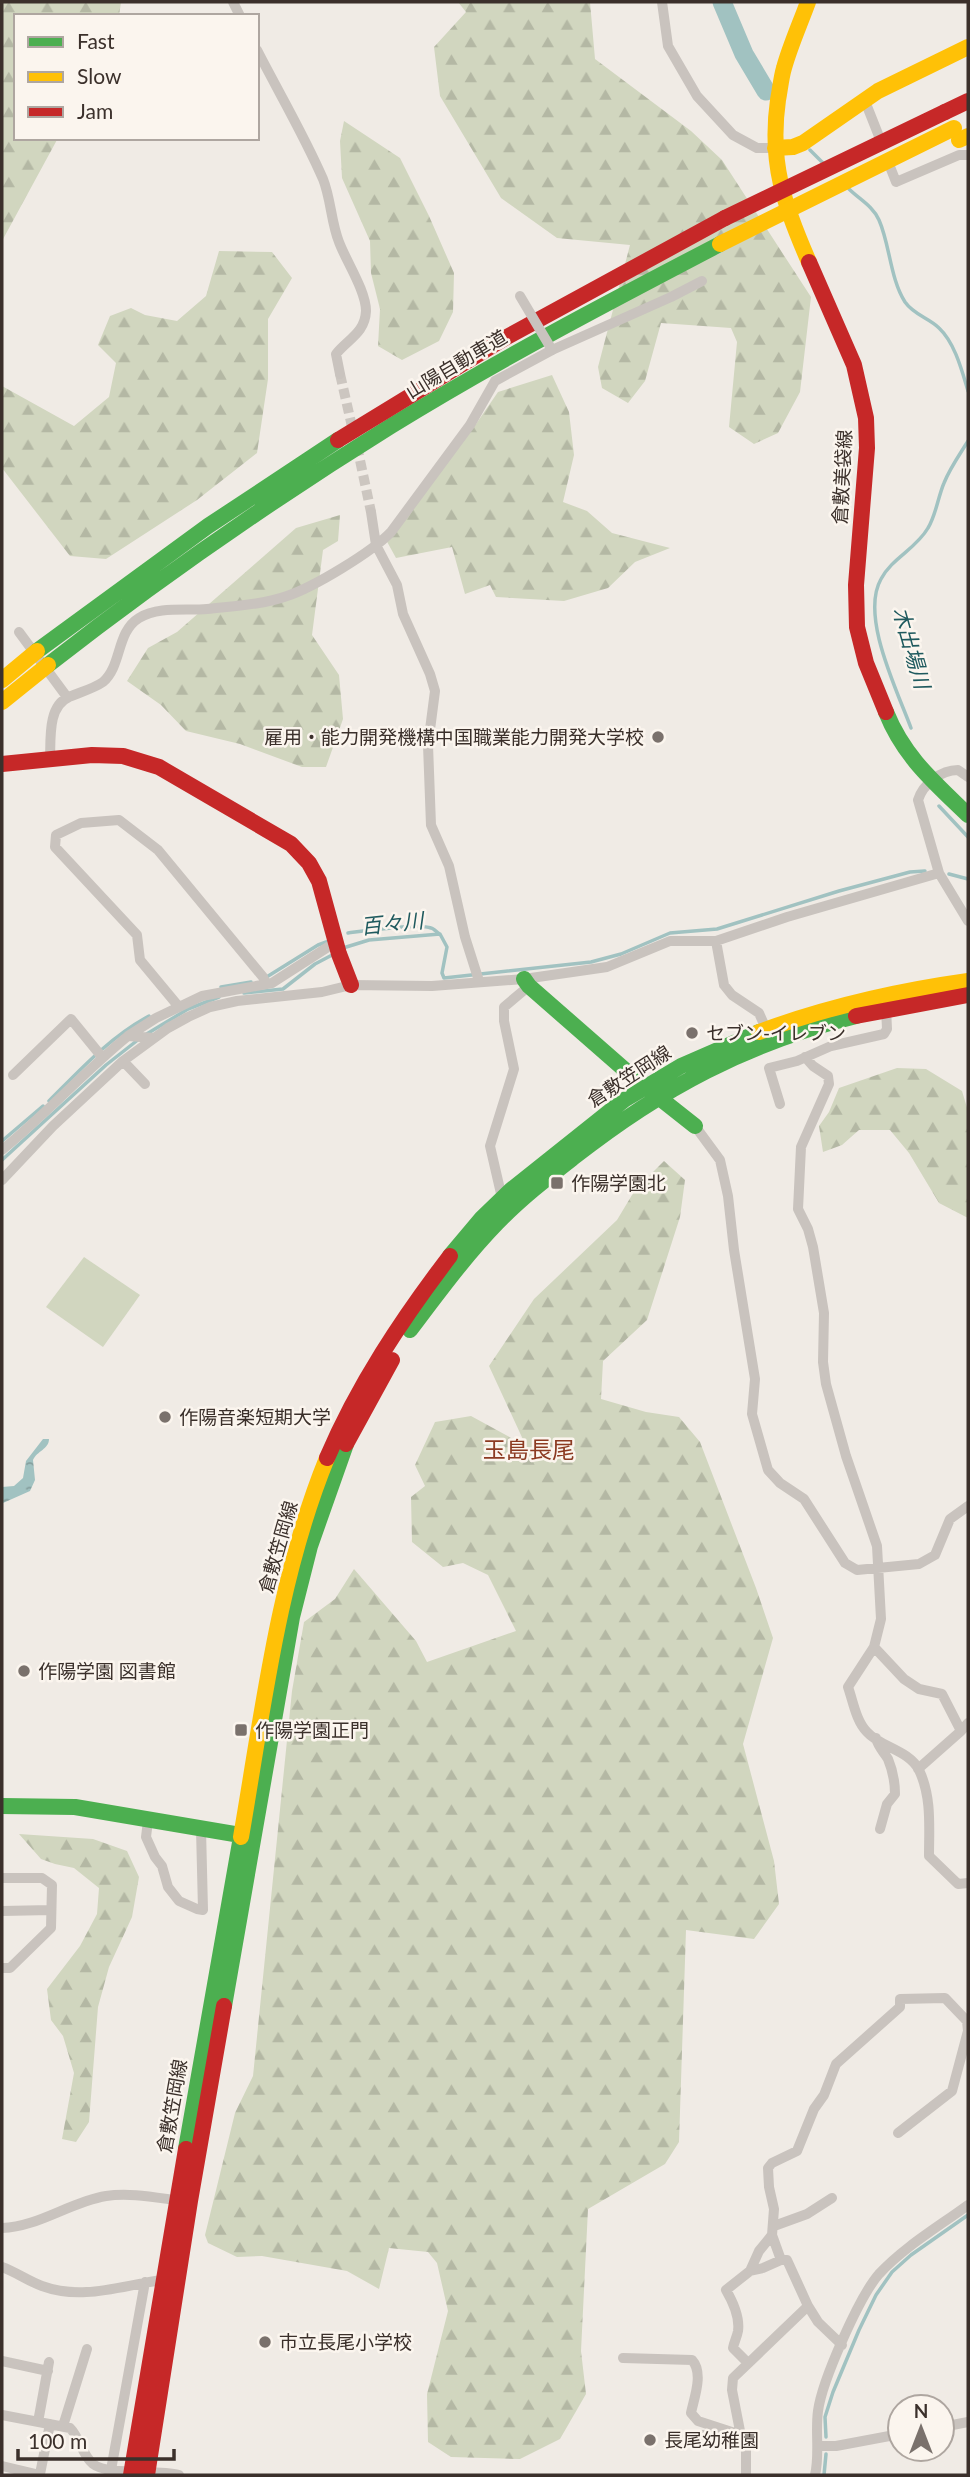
<svg xmlns="http://www.w3.org/2000/svg" width="970" height="2477" font-family="Lato,'Noto Sans JP',sans-serif">
<defs>
<pattern id="forest-firs" width="22" height="20" patternUnits="userSpaceOnUse" patternTransform="scale(1.75)"><rect width="22" height="20" fill="#d1d6bf"/><path d="M5 1l3.5 6h-7zM16 11l3.5 6h-7z" fill="#b4b8a4"/></pattern>
<pattern id="water-ripples" width="26" height="14" patternUnits="userSpaceOnUse" patternTransform="scale(1.75)"><rect width="26" height="14" fill="#a1c2c1"/><path d="M2 4q2-2 4 0t4 0M15 11q2-2 4 0t4 0" fill="none" stroke="#849e9d"/></pattern>
</defs>
<rect width="100%" height="100%" fill="#f0ebe5"/>
<path fill="url(#forest-firs)" d="M2,2H121L119,16H16V138H58L2,241Z
M458,2H590L595,59L691,131L722,160L811,297L800,392L778,433L754,444L729,427L737,342L731,328L661,323L645,381L628,403L602,388L598,367L630,245L557,238L501,198L440,96L434,47L466,12Z
M344,121L400,158L429,216L454,273L453,312L439,341L402,360L378,346L380,309L371,273L370,241L342,178L340,141Z
M219,251L272,252L292,278L268,319V379L257,453L197,500L106,559L70,556L2,468V386L74,426L109,397L116,363L98,345L110,316L131,308L145,315L177,321L206,296Z
M552,375L569,412L574,455L563,502L587,511L612,533L670,548L635,562L608,588L564,601L496,597L490,585L465,594L452,547L396,558L385,538L476,424L498,392Z
M340,515L338,541L323,550L312,635L339,675L343,719L326,767H302L240,744L186,731L161,705L127,681L148,648L177,632L296,528Z
M897,1068L926,1069L962,1091L968,1111V1218L939,1203L909,1153L890,1130H859L842,1145L823,1152L819,1126L829,1112L839,1088Z
M664,1161L685,1180L680,1217L647,1320L603,1361L601,1399L646,1412L679,1417L700,1442L756,1588L773,1638L743,1744L774,1861L779,1904L754,1939L686,1930L679,2142L665,2164L588,2209L581,2351L586,2394L560,2439L520,2459L451,2457L428,2442L427,2394L448,2311L437,2263L428,2252L389,2248L379,2289L347,2271L262,2256L237,2257L208,2243L205,2235L235,2113L253,2076L292,1691L304,1622L335,1599L354,1569L416,1641L427,1662L516,1631L488,1575L463,1563L443,1567L412,1542L411,1497L425,1486L415,1465L435,1422L471,1416L526,1446L489,1366L534,1299L617,1220L635,1190Z
M19,1834L93,1839L127,1851L139,1877L132,1917L109,1967L98,2007L89,2122L76,2142L62,2139L74,2073L63,2036L51,2020L47,1989L80,1946L97,1914L99,1888L74,1868L55,1864L41,1859Z"/>
<path fill="#d1d6bf" d="M84,1257L140,1295L103,1347L46,1307Z"/>
<path fill="url(#water-ripples)" d="M43,1439H49C49,1449 37,1451 33,1460L35,1480L30,1491L3,1503L2,1487L14,1486L23,1478L26,1461Z"/>
<g fill="none" stroke-linecap="round" stroke-linejoin="round">
<path stroke="#a1c2c1" stroke-width="3.5" d="M810,150L824,164
M849,189C859,199 873,206 879,220C890,245 890,278 905,302C914,315 929,318 939,328C955,343 962,371 968,391
M911,728C897,690 860,616 881,579C892,558 916,549 928,528C936,515 938,497 944,483C950,468 960,454 968,441
M939,806L968,837
M949,874L968,879
M348,933C364,931 418,923 431,928C433,928 439,934 440,934
M343,948L369,940L440,934L447,947L442,973L444,978L591,962L621,954L670,933L717,929L839,891L910,872L925,871
M265,978L318,945L329,941
M221,987L251,982
M244,993L283,989L315,964L334,954
M145,1035L188,1009L219,997
M49,1101C80,1070 110,1037 149,1016
M2,1141L43,1106
M2,1160L106,1065L139,1039
M826,2437L825,2417L833,2392L859,2330L876,2295L892,2272L911,2255L968,2215
M824,2475L826,2454"/>
<path stroke="#a1c2c1" stroke-width="19" d="M722,2L744,54L766,91"/>
<path stroke="#ccc6c0" stroke-width="10" stroke-dasharray="10 5" stroke-linecap="butt" d="M340,374L353,431
M357,446L371,512"/>
<path stroke="#c9c3be" stroke-width="10" d="M233,2L240,16
M662,2L668,46L697,96L733,135L757,148H775
M257,50C279,93 304,135 323,179C331,199 331,222 339,242C346,261 366,291 366,311C365,333 348,339 336,354L340,374
M865,101L882,144
M887,159L896,182L959,155H968
M371,512L376,545L397,585L403,614L430,674L435,691L428,745L431,825L449,866L465,937L479,981
M19,632L67,697
M50,760C51,741 47,706 69,697C80,692 93,689 103,682C122,666 116,632 139,618C159,606 186,611 207,609C233,606 262,605 287,596C314,587 372,552 391,532L470,425L495,381L552,350L671,297L702,281
M968,777L958,770C941,770 923,784 918,800L939,873L968,921
M716,941L724,985L732,995L759,1013L766,1029
M179,1007L140,960L137,935L55,847L56,835L81,823L119,820L158,850L263,977L266,984
M128,1036L156,1018L202,996L272,983L328,947L337,945
M805,1057L813,1066L828,1076L829,1084L801,1147L798,1209L808,1229L813,1247L824,1313L823,1362L826,1384L846,1456L877,1546L881,1619L874,1647L848,1687C853,1701 856,1721 867,1732C880,1747 909,1750 919,1770C932,1797 929,1828 929,1856L958,1884L968,1883
M13,1075L71,1019L102,1057
M145,1084L123,1061L168,1028L188,1017L210,1007L237,1001L322,992L351,985L432,986L524,979L607,967L670,941H716L787,917L939,873
M780,1104L769,1068L797,1061L831,1046L884,1034L887,1029L886,1008
M695,1126L720,1160L728,1196L734,1250L755,1379L752,1414L768,1470L780,1483L804,1499L845,1563L857,1570L919,1564L935,1555L950,1519L968,1506
M2,1150C46,1114 84,1072 128,1036L154,1038
M2,1180L53,1126L123,1061
M502,1198L490,1146L514,1069L504,1021V1007L529,986
M874,1647L904,1679L919,1689L942,1694L961,1731L968,1723
M876,1738C878,1747 884,1752 888,1759C893,1771 895,1781 895,1794L887,1804L880,1829
M918,1769L961,1731
M148,1821L146,1837L155,1857L162,1866L168,1887L179,1901L197,1909L203,1910L201,1829
M2,1878H42L52,1885L51,1928L10,1968H2
M2,1911L51,1910
M774,2226L807,2214L832,2198
M2,2228C38,2227 70,2202 106,2196C130,2192 158,2198 182,2201
M2,2267C16,2272 28,2281 42,2286C83,2301 122,2285 163,2280
M750,2271L763,2268L781,2260
M808,2306L818,2322L842,2345
M623,2358L692,2360C704,2373 694,2398 691,2413L698,2421L741,2435H689
M2,2361L48,2371
M748,2363L733,2348C734,2342 737,2337 738,2331C740,2317 733,2302 726,2290L750,2271L759,2251L772,2235
M2,2415L70,2428C80,2438 82,2455 93,2464C108,2476 157,2469 179,2475
M38,2422L49,2362
M63,2426L87,2349
M942,2427L968,2422
M818,2446H836L900,2434
M2,2466L40,2475
M111,2470L145,2282
M40,2474L50,2424
M746,2475V2443L740,2431L732,2390L733,2378L808,2306L787,2260H781L772,2235L774,2209L769,2187L768,2168L772,2163L797,2151L814,2109L824,2095L836,2064L900,2007V1999L945,1998L967,2021L968,2031L952,2091L898,2133
M815,2475C820,2454 815,2432 818,2411C822,2381 859,2297 879,2274C904,2247 938,2227 968,2205"/>
<path stroke="#4caf50" stroke-width="16" d="M37,651L208,526L338,440
M48,665C158,579 272,500 391,426C498,360 609,302 720,244
M886,712C904,757 934,782 968,815
M524,979L529,986L633,1077L695,1126
M450,1256L482,1218L511,1190L624,1100L681,1066L759,1032
M410,1330C438,1293 465,1256 497,1223C521,1198 547,1178 574,1157C662,1088 746,1043 856,1016
M2,1806L75,1807L252,1837
M224,2006L292,1617L310,1546L346,1444
M186,2149L241,1837"/>
<path stroke="#ffc107" stroke-width="16" d="M808,2C800,24 790,46 784,68C781,78 780,90 778,100C769,163 784,205 809,262
M959,140L968,136
M775,148L793,147L803,143L878,91L968,47
M759,1032C827,1007 896,991 968,981
M241,1837C263,1710 278,1578 327,1458"/>
<path stroke="#c62828" stroke-width="16" d="M945,112L968,101
M809,262L854,365L866,418L867,448L856,585L857,627L866,663L886,712
M338,440L505,338L725,218
M2,764L92,755L123,756L159,767L291,844L309,863L319,881L339,954L351,985
M856,1016L968,995
M346,1444L392,1360
M327,1458C358,1385 402,1319 450,1256
M131,2475L186,2149
M147,2475L190,2201L224,2006"/>
<path stroke="#c9c3be" stroke-width="10" d="M520,296L552,350"/>
<path stroke="#ffc107" stroke-width="16" d="M720,244L954,128
M2,680L37,651
M2,702L48,665"/>
<path stroke="#c62828" stroke-width="16" d="M725,218L945,112"/>
</g>
<g fill="#7a716c" stroke="#fbf5ee" stroke-width="2.5">
<circle cx="658" cy="737" r="7"/>
<circle cx="692" cy="1033" r="7"/>
<rect x="550" y="1176" width="14" height="14" rx="3.5"/>
<circle cx="165" cy="1417" r="7"/>
<circle cx="24" cy="1671" r="7"/>
<rect x="234" y="1723" width="14" height="14" rx="3.5"/>
<circle cx="265" cy="2342" r="7"/>
<circle cx="650" cy="2440" r="7"/>
</g>
<g text-anchor="middle" stroke-width="5" stroke-linejoin="round" paint-order="stroke">
<g font-size="19" fill="#3b302b" stroke="#fbf5ee">
<text transform="translate(456 364) rotate(-31)" y="7">山陽自動車道</text>
<text transform="translate(842 477) rotate(-87)" y="7">倉敷美袋線</text>
<text transform="translate(629 1076) rotate(-33)" y="7">倉敷笠岡線</text>
<text transform="translate(278 1547) rotate(-74)" y="7">倉敷笠岡線</text>
<text transform="translate(172 2106) rotate(-80)" y="7">倉敷笠岡線</text>
</g>
<g font-size="19" fill="#3b302b" stroke="#fbf5ee" text-anchor="start">
<text x="644" y="744" text-anchor="end">雇用・能力開発機構中国職業能力開発大学校</text>
<text x="706" y="1040">セブン-イレブン</text>
<text x="571" y="1190">作陽学園北</text>
<text x="179" y="1424">作陽音楽短期大学</text>
<text x="38" y="1678">作陽学園 図書館</text>
<text x="255" y="1737">作陽学園正門</text>
<text x="279" y="2349">市立長尾小学校</text>
<text x="664" y="2447">長尾幼稚園</text>
</g>
<g font-size="21" font-style="italic" fill="#1f5a5e" stroke="#fbf5ee">
<text transform="translate(911 648) rotate(74)" y="7">木出場川</text>
<text transform="translate(392 924) rotate(-6)" y="7">百々川</text>
</g>
<g font-size="23" fill="#8c3b22" stroke="#fbf5ee">
<text x="529" y="1458">玉島長尾</text>
</g>
</g>
<rect width="970" height="2477" fill="none" stroke="#3b302b" stroke-width="7"/>
<rect x="14" y="14" width="245" height="126" fill="#fbf5ee" stroke="#aea6a0" stroke-width="2"/>
<rect x="28" y="37" width="35" height="10" fill="#4caf50" stroke="#aea6a0" stroke-width="2"/>
<text x="77" y="49" font-size="21" fill="#3b302b">Fast</text>
<rect x="28" y="72" width="35" height="10" fill="#ffc107" stroke="#aea6a0" stroke-width="2"/>
<text x="77" y="84" font-size="21" fill="#3b302b">Slow</text>
<rect x="28" y="107" width="35" height="10" fill="#c62828" stroke="#aea6a0" stroke-width="2"/>
<text x="77" y="119" font-size="21" fill="#3b302b">Jam</text>
<g transform="translate(921 2428)"><circle r="33" fill="#fbf5ee" stroke="#aea6a0" stroke-width="2"/>
<path d="M0-5L12 26L0 18L-12 26Z" fill="#7a716c"/>
<text y="-10" font-size="19" font-weight="bold" text-anchor="middle" fill="#3b302b">N</text>
</g>
<path d="M18 2449v10h156v-10" fill="none" stroke="#3b302b" stroke-width="3.5"/>
<text x="28" y="2449" font-size="21" fill="#3b302b" stroke="#fbf5ee" stroke-width="5" paint-order="stroke">100 m</text>
</svg>
